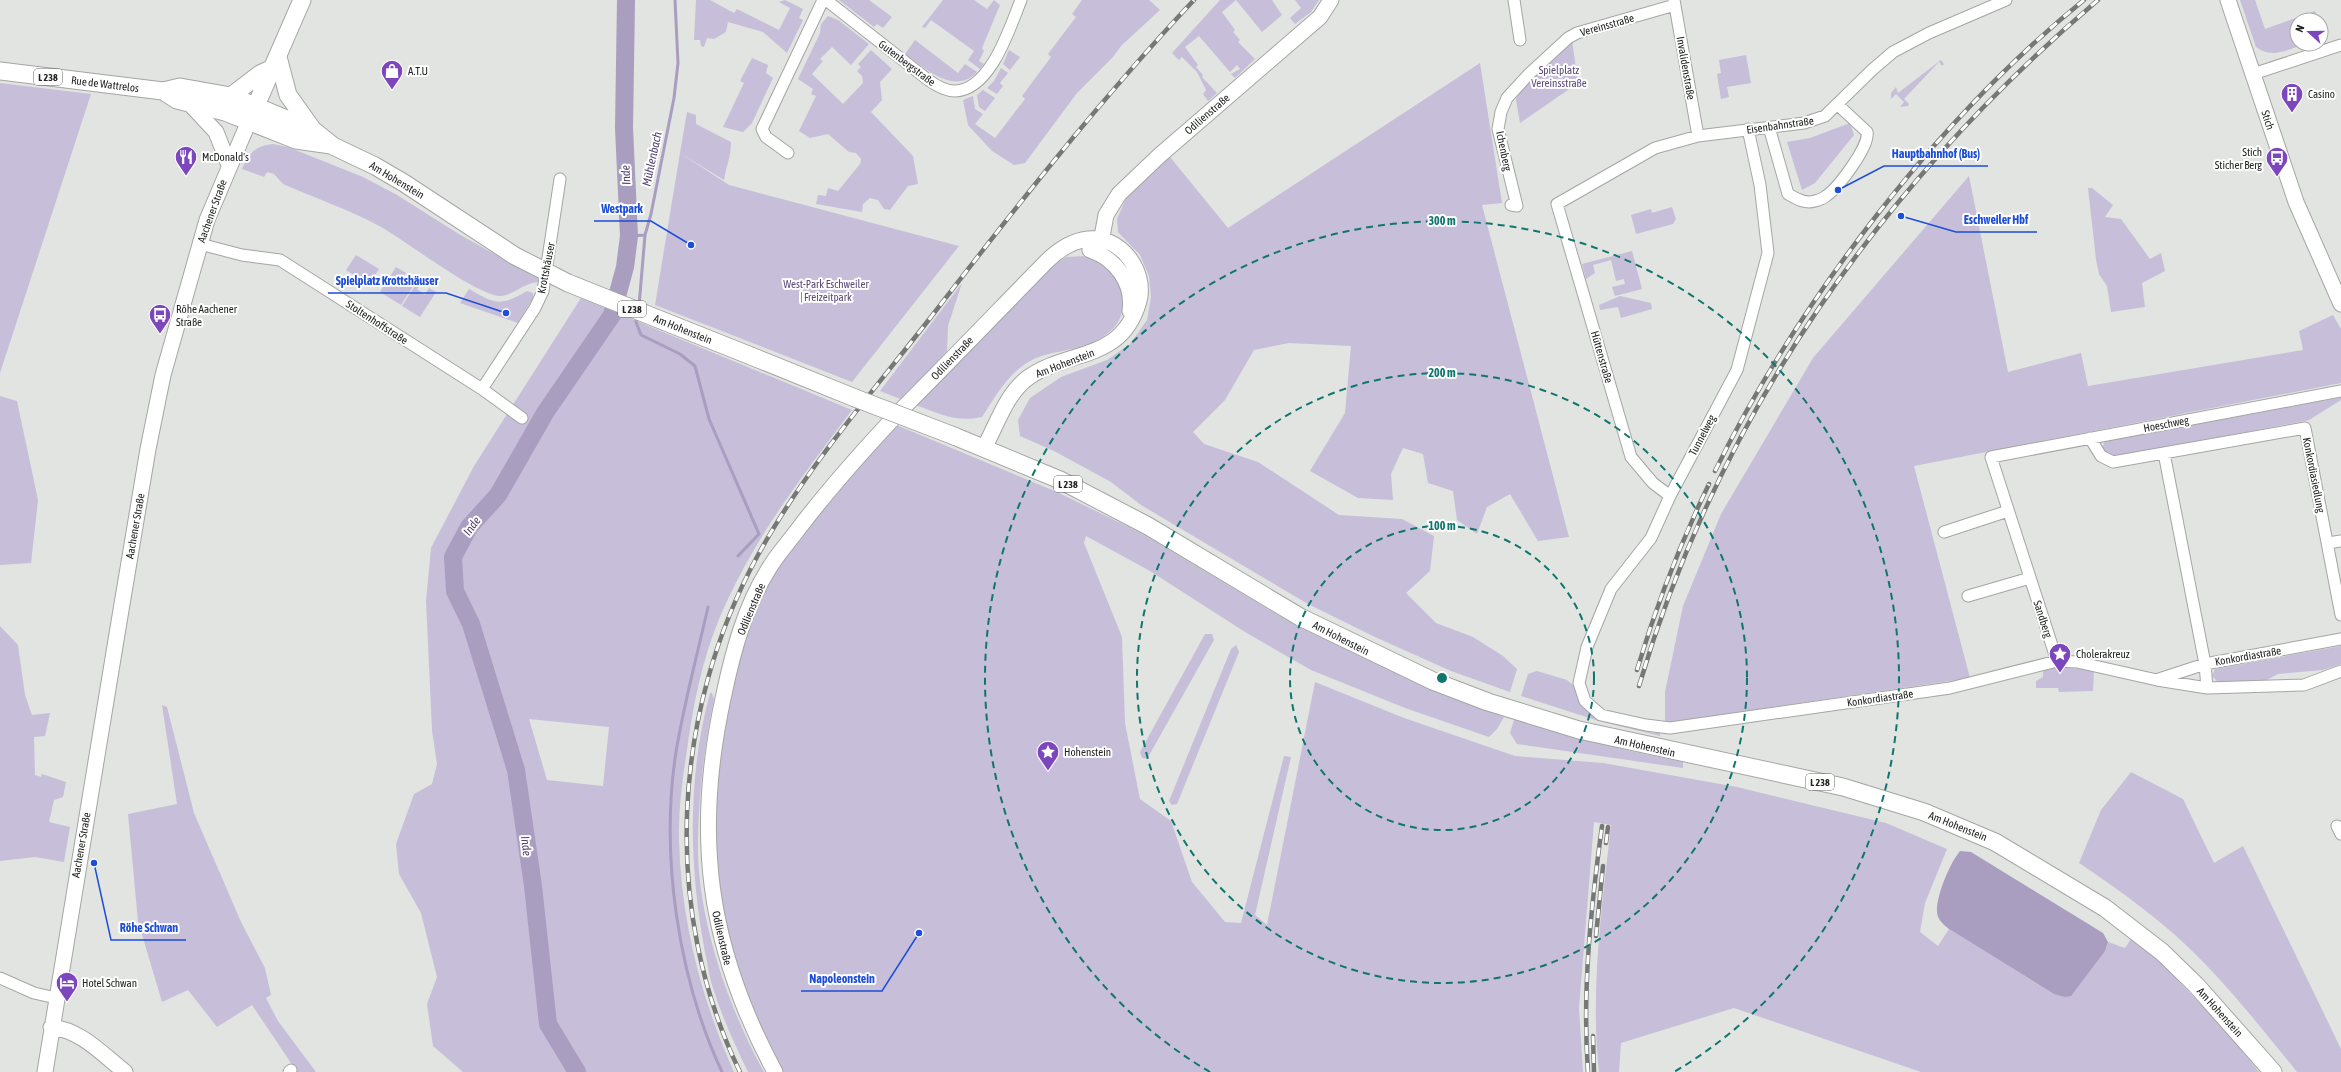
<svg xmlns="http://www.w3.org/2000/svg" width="2341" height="1072" font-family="'Asap Condensed',sans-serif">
<rect width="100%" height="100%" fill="#e1e4e0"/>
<path fill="#c7beda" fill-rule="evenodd" d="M696,0H710L734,13L737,9L779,30L790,8L779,2L785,0L803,9L799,18L803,20L787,53L763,32L728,22L726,32L714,39L707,38L704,47L701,46L700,40H694Z
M839,0H869L892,17L883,28L877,24L874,27Z
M943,0H974L987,9L994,0L1000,5L982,48L984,51L979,61L984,64L980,69L968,60L974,51L931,20L925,28L922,27Z
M1082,0H1149L1160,10L1121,46L1113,57L1077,93L1025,163L1014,165L992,151L968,125L963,100L973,96L975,109L983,114L975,124L995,138L1025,99L1022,96L1051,57L1048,54L1076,17L1072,14Z
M1220,0H1272L1282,15L1262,32L1236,0L1222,12L1235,30L1233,32L1240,40L1238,42L1255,59L1235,78L1231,74L1240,69L1237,65L1230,72L1199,36L1185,47L1198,65L1196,67L1203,75L1202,77L1217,93L1208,101L1203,94L1206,90L1197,72L1182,57L1179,60L1172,53Z
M1295,0H1319L1311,12L1295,24L1290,18L1301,8Z
M2240,0H2255L2265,29L2315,11L2319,20H2297V44H2304C2288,50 2271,59 2256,47Z
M828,16L838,20L869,44L851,65L832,47L820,59L823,61L812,74L843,104L863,83L862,76L857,71L861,67L858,64L871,50L892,69L880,82L882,100L871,112L913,156L918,184L908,186L890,210L884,209L878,200L870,198L863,204L862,212L816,204L818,195L826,196L828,188L838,191L860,164L861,159L856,153L849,152L828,134L810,138L799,131L816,96L811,94L813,89L798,79L820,33L821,24Z
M915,40L958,73L965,64L977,72C954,96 925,68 905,54Z
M1572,40L1578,83L1520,123L1516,100L1518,94Z
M1009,50L1020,57L1010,70L1003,64Z
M1746,55L1751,83L1727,87L1729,97L1721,99L1717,74L1721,73L1719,60Z
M752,58L768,65L766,73L773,78L752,123L743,132L723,127L744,83L740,81Z
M1941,60L1944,64L1942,66L1939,62L1904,99L1909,104L1908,106L1900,107L1904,102L1896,94L1891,99V93L1896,87L1898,93Z
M1480,63L1502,203L1482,205L1569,537L1538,541L1510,494L1487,507L1477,534L1457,520L1453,491L1428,483L1423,454L1403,448L1391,474L1393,500L1358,498L1310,471L1345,413L1351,346L1289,343L1254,350L1225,400L1193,432L1204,444L1258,462L1339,515L1402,519L1434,536L1430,571L1406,593L1436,623L1473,637L1503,656L1517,669L1510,692L1451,671L1375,637L1308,604L1141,505L1111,482L1054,451L1020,436L1018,420L1030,398L1061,377L1107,360L1130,344L1147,320L1151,297L1149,276L1140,255L1118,232L1117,219L1128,194L1170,157L1228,228Z
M1001,68L1008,73L1000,83L1003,86L997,94L987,88L994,81Z
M0,83L91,94L0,373Z
M983,90L995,98L985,111L979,107L977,95Z
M687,112L696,115V124L731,142C731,156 726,167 724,180L680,153Z
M1850,123L1854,135L1815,183L1802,190L1787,142L1810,138Z
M273,144L288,147L363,177L397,195L462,236L540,279L538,282C521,284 511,297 499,296C475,294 406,241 381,227C350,210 315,198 283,184L274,174L267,172L264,177L242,169C249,153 255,146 273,144Z
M680,153L729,185L959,246L852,382L655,305Z
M1969,176L2008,372L2081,353L2088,386L2303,350L2299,331L2333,315L2341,329V383L1914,466L1970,678L1665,723V692L1683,606L1721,514L1813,358Z
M2088,188H2092L2113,205L2105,217L2121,219L2150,259L2161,253L2165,271L2142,283L2145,307L2111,312L2107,286L2099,274L2096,259Z
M1672,207L1676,219L1673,224L1636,234L1631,215L1651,209L1652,213Z
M1632,251L1642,289L1615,296L1612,287L1625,284L1624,279L1616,281L1611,260L1593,265L1595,273L1586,279L1582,264Z
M356,255L379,269L369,285L346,270Z
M1087,256C1097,259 1113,269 1119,278C1121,281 1121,287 1121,290C1125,308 1123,321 1108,333C1080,356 1047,346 1021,367C1004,380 993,400 982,417C955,423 938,413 913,404L1050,267L1066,257Z
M396,267L406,273L402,280L410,285L414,279L417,280L401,305L380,292Z
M418,281L421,283L417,289L425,295L429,288L436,292L420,317L402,306Z
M962,283L948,326L947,351L903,400L880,391Z
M469,289C495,304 500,307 527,291L533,293V298L518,323L460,303Z
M1620,296L1651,303L1652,309L1621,318L1618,307L1600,310L1599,305Z
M581,298L852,410C806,471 760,530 728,599C707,642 696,689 689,736C684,770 678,805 679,840C681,921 701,998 734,1072H463L433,1046L427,1004L437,977L421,913L399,874L396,844L414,794L432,784L437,764L432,730L426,601L431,548L474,466ZM529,719L609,727L603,786L547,780Z
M0,396L17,401L38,500L31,563L0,565Z
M2341,397V400L2309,420L2118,457L2107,455L2102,447L2105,442Z
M894,424L1057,492L1141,533L1295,625L1444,695L1504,717L1497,729L1489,737L1405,708L1311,670L1245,632L1150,571L1086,536L1084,543L1122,637L1125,723L1140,799L1171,821L1192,882L1225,922L1241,923L1284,756L1291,757L1255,915L1267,925L1315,682L1404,718L1515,756L1603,763L1737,787L1886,823L1947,849L1925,903L1920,932L1938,946L1949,929L2054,994L2105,951L2108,942L2125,948L2131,939L2159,961L2231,1036L2259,1072H1921L1734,1008L1621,1043L1619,1072H1599C1590,991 1602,906 1611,825L1594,822L1579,1008L1583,1072H780L738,974L718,892L712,791L726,702L743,641L773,574L834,487Z
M0,626L18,645L25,695L32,715L50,713L45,736L34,737L35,775L41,777L42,774L66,782L63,797L54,800L49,822L70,827L64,862L35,857L0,861Z
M1205,634H1212L1214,640L1147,759L1142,758L1140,752Z
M1236,645L1239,652L1177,804L1172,805L1169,801L1231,649Z
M2341,646V664L2323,670L2278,674L2261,683H2219L2212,676L2215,669Z
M2056,667L2094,670L2093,691L2059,692L2058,688H2036V681L2043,677V670Z
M1537,671L1567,680L1574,686L1582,705L1600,718L1653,733L1660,732V736L1599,721L1521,696L1528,674Z
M710,693H712L714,699C704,746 699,792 698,840C696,914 728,1008 764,1072H748C735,1045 722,1017 713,988C709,977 708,964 705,952C689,869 687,776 710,693Z
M162,705L167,707L194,813L241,922L265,968L271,995L266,998L278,1021L316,1072H297L252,1005L217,1027L188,990L162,1002L138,921L128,814L177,804Z
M1514,720L1630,751L1683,762V768L1517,744L1510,733Z
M2131,772L2183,799L2214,863L2243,846L2341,1049V1072H2297C2259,1025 2220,975 2174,934C2144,908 2112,885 2079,863L2101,810Z"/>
<path fill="#a99dc0" d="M1960,851L1971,852L2103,933L2108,942L2105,951L2071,996L2065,997L2054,994L1949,929C1944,925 1937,919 1937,912C1936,896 1950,863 1960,851Z"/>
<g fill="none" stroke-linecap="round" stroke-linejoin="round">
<path stroke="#a99dc0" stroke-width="3" d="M629,236L645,235
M639,306L645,235L651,214L674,98L678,63L675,0
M637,316L636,322L641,335L680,354L695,366L709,419L759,534L738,556
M708,607C697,656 684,703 676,752C660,855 678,978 722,1072"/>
<path stroke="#a99dc0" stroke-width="18" d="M577,1072L548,1024L533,886L516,770L471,624L455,591L453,557L469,527L498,495L545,413L612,315L625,267L629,236L624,128L626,0"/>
<g stroke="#a3a6a3" stroke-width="13">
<path id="minor" d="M826,0L927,79C935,85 945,91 955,91C991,90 1010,27 1021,0
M1514,0L1520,40
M1674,0L1698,136
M2253,74L2341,45
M1769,127L1788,194C1797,199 1805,204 1815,201C1818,200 1823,199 1826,196C1838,188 1870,146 1867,132L1838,105
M1748,129L1760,185L1768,253L1737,370L1670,496L1651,538L1611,589L1587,647L1579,683L1585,701L1601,715L1646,725L1670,728L1950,688L2057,661L2077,662L2157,680L2207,688L2304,685L2341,671
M788,153L766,137L762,129L823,0
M1511,205L1517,206L1498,129L1501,112L1507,98L1529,74L1568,38L1577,33L1675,5
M200,244L242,255L280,260L482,389L522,418
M482,389L535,308L543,291L560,179
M2090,438L2101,456L2113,462L2305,428L2341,615
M2164,453L2205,664L2207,688
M1670,496L1653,483L1631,457L1557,204L1655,148L1698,136L1804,123L1825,116L1872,70L1893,52L1929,33L2006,0
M1944,532L2008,511
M2328,543L2341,541
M1968,596L2030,578
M2057,661L1991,457L2341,391
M2159,679L2205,664L2341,639
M2337,826L2341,834
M0,978L34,993L56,998
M289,1072L291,1070"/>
</g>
<g stroke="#a3a6a3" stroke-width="17">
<path id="secondary" d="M2228,0L2296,202L2341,304
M189,103L216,132L229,165
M1090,250C1116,259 1134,283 1130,311
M1099,253L1106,215L1119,194L1160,155L1320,17L1331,0
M51,1027C81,1030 102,1054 125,1072
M45,1072L117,634L148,449L163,375L207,220L249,121
M775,1072C707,946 693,833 724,694C733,651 745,607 768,570C776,556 787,544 796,532C830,487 866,447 904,407C952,359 999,310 1046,262C1058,250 1071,241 1088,239C1120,235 1147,271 1139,301C1122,362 1069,349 1029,377C1006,393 997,425 984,448"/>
</g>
<g stroke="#a3a6a3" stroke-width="19">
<path id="primary" d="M278,57L288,95L313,130
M0,71L163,91L180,87L231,96L313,130L333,146L375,166L404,183L515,256
M163,91L177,100L225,112L296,140L331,145
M231,96L260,74L273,68
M251,117L302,0
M751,356L855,398
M954,436L1060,480L1148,526L1300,617L1433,681L1488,702L1579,730L1843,787L1924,812L1995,842L2105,908L2162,952L2196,985L2273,1072"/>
</g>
<use href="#minor" stroke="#fff" stroke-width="11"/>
<use href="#secondary" stroke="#fff" stroke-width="15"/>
<use href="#primary" stroke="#fff" stroke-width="17"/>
<g stroke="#767875" stroke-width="4.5">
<path id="rail" d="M1715,471C1799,301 1936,120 2084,0
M1637,670C1656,606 1680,544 1709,484
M1639,686C1719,414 1883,183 2098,0
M1606,843L1608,827
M1596,936L1603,866
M1593,1036L1594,1072
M740,1072C661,909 672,712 758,555C805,469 871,394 931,317C1015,208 1099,101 1194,0
M1588,1072C1582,990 1591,907 1602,826"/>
</g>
<use href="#rail" stroke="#fff" stroke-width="3" stroke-dasharray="9" stroke-linecap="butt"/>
<g stroke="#a3a6a3" stroke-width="19" stroke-linecap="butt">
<path id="primary-bridge" d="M515,256L568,283L751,356
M855,398L954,436"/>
</g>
<use href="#primary-bridge" stroke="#fff" stroke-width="17"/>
</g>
<g fill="none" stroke="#0f766e" stroke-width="2" stroke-dasharray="7 5">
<circle cx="1442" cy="678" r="152"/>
<circle cx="1442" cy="678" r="305"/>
<path d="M1210 1072A457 457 0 1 1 1674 1072"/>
</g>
<defs>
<g id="shop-pin" transform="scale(1.15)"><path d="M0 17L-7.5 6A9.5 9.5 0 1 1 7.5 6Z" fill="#7c46bd" stroke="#fff"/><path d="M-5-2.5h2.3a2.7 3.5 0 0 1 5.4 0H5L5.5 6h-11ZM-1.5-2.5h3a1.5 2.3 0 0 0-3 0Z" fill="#fff"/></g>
<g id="building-pin" transform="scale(1.15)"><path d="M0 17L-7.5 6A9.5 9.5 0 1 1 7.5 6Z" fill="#7c46bd" stroke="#fff"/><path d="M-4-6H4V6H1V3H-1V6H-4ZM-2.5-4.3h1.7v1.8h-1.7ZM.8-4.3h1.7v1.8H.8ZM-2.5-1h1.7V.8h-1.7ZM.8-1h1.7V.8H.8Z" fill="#fff"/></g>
<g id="restaurant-pin" transform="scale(1.15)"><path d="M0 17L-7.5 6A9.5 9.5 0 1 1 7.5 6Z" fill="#7c46bd" stroke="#fff"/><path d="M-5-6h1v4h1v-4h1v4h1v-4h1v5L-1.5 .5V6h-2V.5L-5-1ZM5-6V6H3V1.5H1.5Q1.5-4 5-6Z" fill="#fff"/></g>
<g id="bus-pin" transform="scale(1.15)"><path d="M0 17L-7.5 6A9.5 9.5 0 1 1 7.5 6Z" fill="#7c46bd" stroke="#fff"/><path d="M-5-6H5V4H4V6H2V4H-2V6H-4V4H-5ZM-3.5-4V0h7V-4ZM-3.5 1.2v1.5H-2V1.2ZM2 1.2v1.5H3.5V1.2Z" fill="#fff"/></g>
<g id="sight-pin" transform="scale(1.15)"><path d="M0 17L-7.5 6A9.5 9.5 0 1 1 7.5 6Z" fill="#7c46bd" stroke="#fff"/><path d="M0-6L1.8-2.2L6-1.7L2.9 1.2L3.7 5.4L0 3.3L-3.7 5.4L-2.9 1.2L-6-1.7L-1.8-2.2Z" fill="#fff"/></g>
<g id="hotel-pin" transform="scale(1.15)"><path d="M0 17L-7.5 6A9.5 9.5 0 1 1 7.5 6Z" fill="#7c46bd" stroke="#fff"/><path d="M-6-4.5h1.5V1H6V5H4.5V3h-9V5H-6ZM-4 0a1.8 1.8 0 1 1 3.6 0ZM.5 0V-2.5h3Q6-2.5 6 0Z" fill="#fff"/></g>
</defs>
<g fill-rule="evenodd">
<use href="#shop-pin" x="392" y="71"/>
<use href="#building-pin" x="2292" y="94"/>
<use href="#restaurant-pin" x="186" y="157"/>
<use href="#bus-pin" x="2277" y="158"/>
<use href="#bus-pin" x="160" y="315"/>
<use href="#sight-pin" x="2060" y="654"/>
<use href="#sight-pin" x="1048" y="752"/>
<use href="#hotel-pin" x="67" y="983"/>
</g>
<g text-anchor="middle" stroke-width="4" stroke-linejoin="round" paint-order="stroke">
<g fill="#fff" stroke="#646664" stroke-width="1">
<rect x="34" y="69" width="28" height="16" rx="3"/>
<rect x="618" y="301" width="28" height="16" rx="3"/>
<rect x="1054" y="476" width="28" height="16" rx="3"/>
<rect x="1806" y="774" width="28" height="16" rx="3"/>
</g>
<g font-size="10" font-weight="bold" fill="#222422">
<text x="48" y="81">L 238</text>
<text x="632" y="313">L 238</text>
<text x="1068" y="488">L 238</text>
<text x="1820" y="786">L 238</text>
</g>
<g font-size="11" fill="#222422" stroke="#fff">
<text transform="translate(1607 25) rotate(-16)" y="4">Vereinsstraße</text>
<text transform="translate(907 63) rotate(37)" y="4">Gutenbergstraße</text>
<text transform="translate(1686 68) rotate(80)" y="4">Invalidenstraße</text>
<text transform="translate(105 84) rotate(7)" y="4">Rue de Wattrelos</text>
<text transform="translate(1207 114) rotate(-41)" y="4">Odilienstraße</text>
<text transform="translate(2268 120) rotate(72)" y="4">Stich</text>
<text transform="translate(1780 125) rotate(-8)" y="4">Eisenbahnstraße</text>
<text transform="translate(1504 151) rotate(78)" y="4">Ichenberg</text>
<text transform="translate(397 180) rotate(31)" y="4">Am Hohenstein</text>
<text transform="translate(212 211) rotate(-70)" y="4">Aachener Straße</text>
<text transform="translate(546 268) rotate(-79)" y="4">Krottshäuser</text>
<text transform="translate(377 322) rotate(33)" y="4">Stoltenhoffstraße</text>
<text transform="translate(683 329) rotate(22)" y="4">Am Hohenstein</text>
<text transform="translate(1602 357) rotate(74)" y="4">Hüttenstraße</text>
<text transform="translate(952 358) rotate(-46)" y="4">Odilienstraße</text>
<text transform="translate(1065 363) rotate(-21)" y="4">Am Hohenstein</text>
<text transform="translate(2166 424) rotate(-11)" y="4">Hoeschweg</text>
<text transform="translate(1702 435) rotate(-62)" y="4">Tunnelweg</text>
<text transform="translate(2314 475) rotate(79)" y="4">Konkordiasiedlung</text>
<text transform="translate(135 526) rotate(-80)" y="4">Aachener Straße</text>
<text transform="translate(751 609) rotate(-67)" y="4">Odilienstraße</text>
<text transform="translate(2043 619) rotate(72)" y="4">Sandberg</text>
<text transform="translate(1341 638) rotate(27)" y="4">Am Hohenstein</text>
<text transform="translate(2248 656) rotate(-10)" y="4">Konkordiastraße</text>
<text transform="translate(1880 698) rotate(-8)" y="4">Konkordiastraße</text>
<text transform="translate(1645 746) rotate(13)" y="4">Am Hohenstein</text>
<text transform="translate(1958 826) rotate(22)" y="4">Am Hohenstein</text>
<text transform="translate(81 845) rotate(-80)" y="4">Aachener Straße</text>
<text transform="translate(722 938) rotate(77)" y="4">Odilienstraße</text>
<text transform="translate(2220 1012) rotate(48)" y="4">Am Hohenstein</text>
</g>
<g font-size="11" fill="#5a4778" stroke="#fff">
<text x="1559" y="74">Spielplatz<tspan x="1559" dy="13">Vereinsstraße</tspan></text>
<text x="826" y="288">West-Park Eschweiler<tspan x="826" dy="13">| Freizeitpark</tspan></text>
</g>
<g font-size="11" fill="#222422" stroke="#fff" text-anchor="start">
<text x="408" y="75">A.T.U</text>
<text x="2308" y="98">Casino</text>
<text x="2262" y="156" text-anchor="end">Stich<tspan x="2262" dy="13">Sticher Berg</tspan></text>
<text x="202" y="161">McDonald's</text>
<text x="176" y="313">Röhe Aachener<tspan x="176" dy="13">Straße</tspan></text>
<text x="2076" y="658">Cholerakreuz</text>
<text x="1064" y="756">Hohenstein</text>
<text x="82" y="987">Hotel Schwan</text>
</g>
<g font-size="12" font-style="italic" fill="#523f6f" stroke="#fff">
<text transform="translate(652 159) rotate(-78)" y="4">Mühlenbach</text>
<text transform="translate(626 175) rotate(-93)" y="4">Inde</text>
<text transform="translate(472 526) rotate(-54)" y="4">Inde</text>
<text transform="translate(526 846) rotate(83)" y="4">Inde</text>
</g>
</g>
<circle cx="1442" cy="678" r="6" fill="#0f766e" stroke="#fff" stroke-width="2"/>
<g font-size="12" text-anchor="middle" font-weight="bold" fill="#0f766e" stroke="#fff" stroke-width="4" stroke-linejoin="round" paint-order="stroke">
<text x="1442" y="225">300 m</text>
<text x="1442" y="377">200 m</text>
<text x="1442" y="530">100 m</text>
</g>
<path fill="none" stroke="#1d4ed8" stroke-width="1.5" d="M1838 190L1884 166H1988M691 245L651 221H594M1901 216L1956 232H2037M506 313L446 293H328M94 863L111 940H186M919 933L882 991H801"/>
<g fill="#1d4ed8" stroke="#fff" stroke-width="1.5">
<circle cx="1838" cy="190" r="4"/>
<circle cx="691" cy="245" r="4"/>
<circle cx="1901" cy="216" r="4"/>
<circle cx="506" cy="313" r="4"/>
<circle cx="94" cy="863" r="4"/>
<circle cx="919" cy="933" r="4"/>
</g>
<g font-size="12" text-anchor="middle" font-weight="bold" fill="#1d4ed8" stroke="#fff" stroke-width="4" stroke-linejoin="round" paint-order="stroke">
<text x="1936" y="158">Hauptbahnhof (Bus)</text>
<text x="622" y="213">Westpark</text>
<text x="1996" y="224">Eschweiler Hbf</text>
<text x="387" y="285">Spielplatz Krottshäuser</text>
<text x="149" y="932">Röhe Schwan</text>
<text x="842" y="983">Napoleonstein</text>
</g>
<g transform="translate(2309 32) rotate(291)"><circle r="19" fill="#ffffff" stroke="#a7a7a7"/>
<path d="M0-3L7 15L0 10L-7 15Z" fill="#7c46bd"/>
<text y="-6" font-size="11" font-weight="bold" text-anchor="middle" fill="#222422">N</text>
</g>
</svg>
